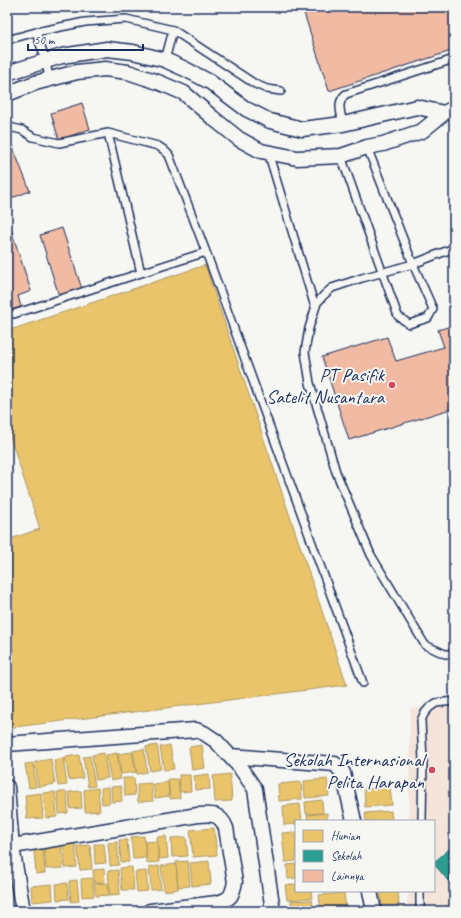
<svg xmlns="http://www.w3.org/2000/svg" width="461" height="918" font-family="Caveat,sans-serif">
<rect width="100%" height="100%" fill="#f6f6f2"/>
<filter id="ink" filterUnits="userSpaceOnUse"><feTurbulence type="fractalNoise" baseFrequency=".025" numOctaves="2"/><feDisplacementMap in="SourceGraphic" scale="8" xChannelSelector="R" yChannelSelector="G"/><feConvolveMatrix kernelMatrix="1 2 1 2 8 2 1 2 1" color-interpolation-filters="sRGB"/></filter>
<g filter="url(#ink)">
<path fill="#f4e4da" d="M454,702V911H407L408,891H434V821H409L410,709Z"/>
<path fill="#e9c46a" stroke="#ab9766" d="M205,265L347,685L7,728V540L40,529L7,427V331Z
M157,745L161,769L150,771L146,747Z
M170,745L174,769L164,770L160,747Z
M202,745L205,768L192,770L189,747Z
M144,749L147,772L137,774L133,751Z
M132,752L136,772L121,774L118,754Z
M104,753L108,778L96,780L92,755Z
M117,753L121,779L111,781L106,755Z
M79,755L83,778L69,780L65,757Z
M90,756L95,786L88,787L83,757Z
M63,758L67,785L58,786L54,760Z
M51,759L55,784L38,787L35,762Z
M33,763L36,787L29,788L25,764Z
M209,774L210,789L195,790L194,776Z
M230,774L232,801L215,802L213,776Z
M179,775H190L191,791L180,792Z
M123,778H134L135,795L125,796Z
M168,779H178L180,798L170,799Z
M327,779L329,796L305,798L304,781Z
M168,782L169,796L155,798L153,784Z
M301,782L302,799L279,801L278,784Z
M151,783L153,801L138,802L137,784Z
M121,786L122,801L112,802L111,787Z
M109,787L110,803L102,804L101,788Z
M390,787L392,805L365,807L364,789Z
M98,788L100,811L85,812L84,790Z
M81,791L82,808L70,809L69,792Z
M55,792L57,817L46,818L43,793Z
M57,792H67L68,813L59,814Z
M41,793L43,818L27,819L25,795Z
M322,800L323,813L306,814L305,802Z
M300,804L302,821H296V824L284,825L283,806Z
M391,811L392,821H366L365,813Z
M327,813V821H308L307,815Z
M214,828L217,855L193,857L190,830Z
M296,832V861L285,862L282,833Z
M144,836L146,858L133,859L131,837Z
M166,836L168,858L159,859L157,837Z
M186,837L188,856L172,857L171,838Z
M119,840H127L129,862H121Z
M157,841L159,862L147,863L145,842Z
M117,842L119,865L110,866L108,843Z
M75,844L77,867L65,868L63,845Z
M94,844H104L106,863L95,864Z
M61,845L63,868L46,869L44,846Z
M90,845L92,869L80,870L77,846Z
M43,850L45,873L36,874L34,851Z
M188,861L190,886L178,887L176,862Z
M209,861L211,884L192,886L190,863Z
M176,864L178,889L164,891L161,866Z
M296,864V878L288,879L287,865Z
M159,866L161,889L151,890L149,867Z
M132,867L134,890H122L120,868Z
M104,869L105,882L94,883L93,870Z
M118,870L120,894L110,895L108,871Z
M146,871L148,891L137,892L135,872Z
M92,878L94,896L82,897L81,879Z
M77,880L79,901L71,902L69,881Z
M67,883L69,899L57,900L56,884Z
M108,883L109,895L96,896L94,884Z
M52,884L53,900L32,902L31,886Z
M296,884V891H311L312,898L287,900L285,885Z
M398,892L399,905L382,906L380,893Z
M344,893L346,908L321,910L319,895Z
M312,900L313,908L291,910V901Z
M403,907L404,911H378V909Z"/>
<path fill="#2a9d8f" stroke="#267c80" d="M454,785V798L448,790Z
M454,845V888L434,864V862Z"/>
<path fill="#f0baa3" stroke="#1b2f5e" d="M302,7H454V50L329,91Z
M82,103L90,129L59,140L51,113Z
M10,140L30,191L12,198L7,184V142Z
M7,217L31,291L18,296L21,307L7,311Z
M62,228L82,289L59,296L40,235Z
M454,325V408L349,440L322,357L387,337L396,361L444,347L438,330Z"/>
<g fill="none" stroke-linecap="round" stroke-linejoin="round">
<g stroke="#1b2f5e" stroke-width="10">
<path id="lane" d="M173,30L255,84L267,89L281,91
M36,32L46,61L49,79
M7,40L36,32L85,22L126,19L173,30L165,60
M343,124C341,113 336,102 346,94L454,59
M7,128L9,127L22,130L33,137L59,143L108,133L158,146L164,150L169,155L206,252L363,683
M108,133L141,273
M268,152L315,307
M341,156L398,316L409,324L428,318L433,309L413,264L367,147
M454,248L413,264L362,278L332,288L324,295L317,303L309,328L305,352L310,383L336,472L371,555L425,645L445,654H454
M14,314L206,252
M422,821L423,760L421,721L424,714L429,708L436,703L454,701
M420,911V891"/>
</g>
<g stroke="#1b2f5e" stroke-width="17">
<path id="street" d="M7,73L62,56L107,49L133,52L165,60L185,69L210,82L246,109L270,121L302,129L343,124L417,107L444,113
M7,94L35,83L77,72L105,69L128,72L158,82L184,93L213,118L239,139L261,151L297,158L341,156L367,147L383,144L422,131L444,113L454,108
M7,744L196,730L204,733L216,741L239,766L255,789L273,911
M230,756L335,764L343,773L354,821
M7,787L12,847L23,911
M7,847L198,815C212,814 220,813 226,828L235,882C232,896 231,899 217,903L150,911
M370,891L374,911"/>
</g>
<use href="#lane" stroke="#f6f6f2" stroke-width="7"/>
<use href="#street" stroke="#f6f6f2" stroke-width="14"/>
</g>
</g>
<g fill="#d1495b" stroke="#f6f6f2" stroke-width="1.5">
<circle cx="392" cy="385" r="4"/>
<circle cx="432" cy="770" r="4"/>
</g>
<g text-anchor="middle" stroke-width="4" stroke-linejoin="round" paint-order="stroke">
<g font-size="19" fill="#1b2f5e" stroke="#f6f6f2" text-anchor="end">
<text x="384" y="381">PT Pasifik<tspan x="384" dy="22">Satelit Nusantara</tspan></text>
<text x="424" y="766">Sekolah Internasional<tspan x="424" dy="22">Pelita Harapan</tspan></text>
</g>
</g>
<rect width="461" height="918" fill="none" stroke="#f6f6f2" stroke-width="24"/>
<rect x="12" y="12" width="437" height="894" fill="none" stroke="#1b2f5e" stroke-width="1.5" filter="url(#ink)"/>
<rect x="295" y="820" width="140" height="72" fill="#f6f6f2" stroke="#9ea6b7"/>
<rect x="303" y="830" width="20" height="12" fill="#e9c46a" stroke="#9ea6b7"/>
<text x="331" y="840" font-size="12" fill="#1b2f5e">Hunian</text>
<rect x="303" y="850" width="20" height="12" fill="#2a9d8f" stroke="#9ea6b7"/>
<text x="331" y="860" font-size="12" fill="#1b2f5e">Sekolah</text>
<rect x="303" y="870" width="20" height="12" fill="#f0baa3" stroke="#9ea6b7"/>
<text x="331" y="880" font-size="12" fill="#1b2f5e">Lainnya</text>
<path d="M28 44v6h115v-6" fill="none" stroke="#1b2f5e" stroke-width="2"/>
<text x="34" y="44" font-size="12" fill="#1b2f5e" stroke="#f6f6f2" stroke-width="3" paint-order="stroke">50 m</text>
</svg>
